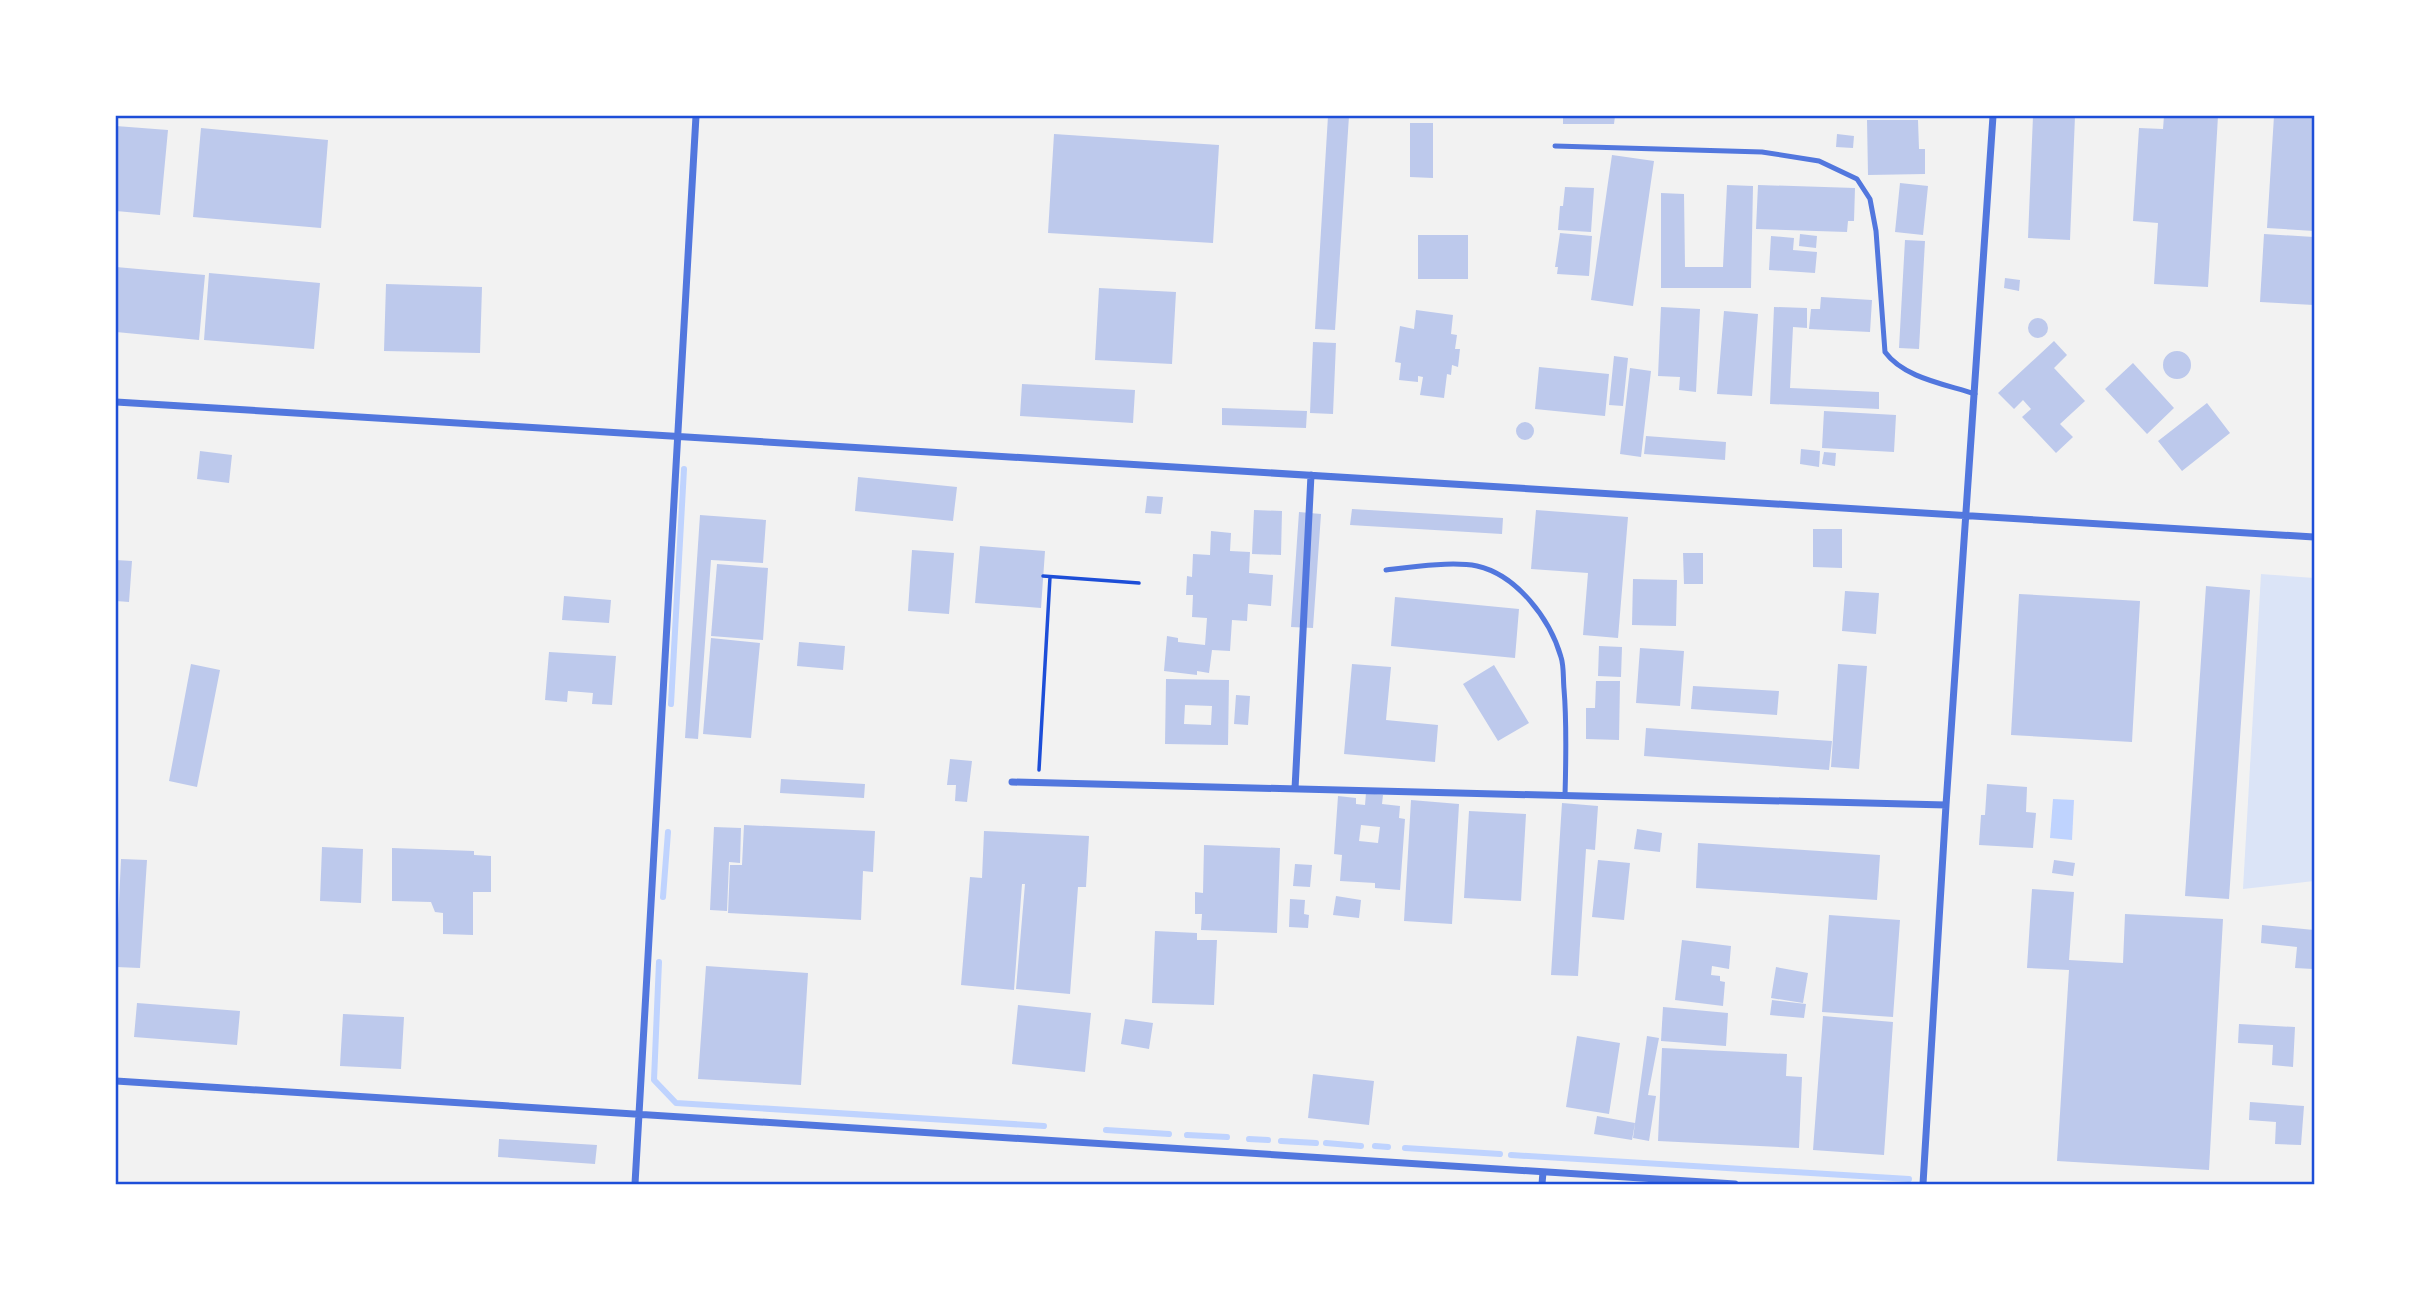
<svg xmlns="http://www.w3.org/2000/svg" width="2430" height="1300" font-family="Roboto,sans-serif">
<rect width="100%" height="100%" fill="#f2f2f2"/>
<path fill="#dbe4f7" d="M2261,574L2314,578V881L2243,889Z"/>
<path fill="#bfd3fe" d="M2053,799L2074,800L2072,840L2050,838Z"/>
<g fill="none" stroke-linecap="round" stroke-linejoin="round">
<path stroke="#bfd3fe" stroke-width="6" d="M671,704L684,469
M663,897L668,832
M659,962L654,1080L676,1103L1044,1126
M1106,1130L1169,1134
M1187,1135L1227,1137
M1249,1139L1268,1140
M1281,1141L1316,1143
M1326,1143L1361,1146
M1375,1146L1388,1147
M1405,1148L1500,1154
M1511,1155L1909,1179"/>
</g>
<path fill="#bdc9ec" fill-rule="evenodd" d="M1328,116H1349L1335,330L1315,329Z
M1563,116H1615L1614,124H1563Z
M2033,116H2075L2070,240L2028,238Z
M2164,116H2218L2208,287L2154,284L2158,223L2133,221L2139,128L2163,129Z
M2274,116H2314V231L2267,228Z
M1867,120H1918L1919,149H1925V174L1868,175Z
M1410,123H1433V178L1410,177Z
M116,126L168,130L160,215L116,211Z
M201,128L328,140L321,228L193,217Z
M1054,134L1219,145L1213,243L1048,233Z
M1837,134L1854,136L1853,148L1836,147Z
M1612,155L1654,161L1633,306L1591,300Z
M1900,183L1928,186L1923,235L1895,232Z
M1727,185L1753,186L1751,288H1661V193L1684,194L1685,267H1723Z
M1758,185L1855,188L1854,221H1848L1847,232L1756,229Z
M1565,187L1594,188L1591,232L1558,230L1560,206H1563Z
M1560,233L1592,236L1589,276L1557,274L1558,267H1555Z
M1800,234L1817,236L1816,248L1799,246Z
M2264,234L2314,237V305L2260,302Z
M1418,235H1468V279H1418Z
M1771,236L1794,238L1793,250L1817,252L1815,273L1769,270Z
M1905,240L1925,241L1919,349L1899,348Z
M116,267L205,275L199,340L116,332Z
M209,273L320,283L314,349L204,340Z
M2005,278L2020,280L2019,291L2004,288Z
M386,284L482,287L480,353L384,351Z
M1099,288L1176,292L1172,364L1095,360Z
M1821,297L1872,300L1870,332L1809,329L1811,309H1820Z
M1661,307L1700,309L1696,392L1679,390L1680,377L1658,376Z
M1774,307L1807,308V328L1793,327L1790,388L1879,392V409L1770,404Z
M1416,310L1453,315L1451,334L1457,335L1455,349H1460L1458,367L1452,365L1451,375L1447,374L1444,398L1420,395L1423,377L1418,376V382L1399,380L1401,363L1395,362L1400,326L1414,329Z
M1724,311L1758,314L1752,396L1717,394Z
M2028 328a10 10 0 1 1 20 0a10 10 0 1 1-20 0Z
M2054,341L2067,355L2054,368L2085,401L2060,424L2073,437L2056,453L2022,417L2031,409L2023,400L2014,409L1998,393Z
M1313,342L1336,343L1333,414L1310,413Z
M2163 365a14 14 0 1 1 28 0a14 14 0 1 1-28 0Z
M1614,356L1628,358L1623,406L1609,405Z
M2133,363L2174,408L2147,434L2105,389Z
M1539,367L1609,374L1605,416L1535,409Z
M1630,368L1651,371L1641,457L1620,454Z
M1022,384L1135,390L1133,423L1020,416Z
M2207,403L2230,433L2182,471L2158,441Z
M1222,408L1307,411L1306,428L1222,425Z
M1824,411L1896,415L1894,452L1822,448Z
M1516 431a9 9 0 1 1 18 0a9 9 0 1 1-18 0Z
M1646,436L1726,442L1725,460L1644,454Z
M1801,449L1820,451L1819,467L1800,464Z
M200,451L232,455L229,483L197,479Z
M1824,452L1836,453L1835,466L1822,464Z
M858,477L957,487L953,521L855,511Z
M1147,496L1163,497L1161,514L1145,513Z
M1352,509L1503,518L1502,534L1350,525Z
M1254,510L1282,511L1281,555L1252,554Z
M1536,510L1628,517L1618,638L1583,635L1588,573L1531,569Z
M1299,512L1321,514L1313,628L1291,627Z
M700,515L766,520L763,563L711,560L698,739L685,738Z
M1813,529H1842V568L1813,567Z
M1211,531L1231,533L1230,551L1250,552L1249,573L1273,575L1271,606L1248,604L1247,621L1232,620L1230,651L1212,650L1209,673L1197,671V675L1164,671L1167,636L1178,638V642L1205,645L1207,618L1192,617L1193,595H1186L1187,576L1192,577L1193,554L1210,555Z
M980,546L1045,551L1041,608L975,603Z
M912,550L954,553L949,614L908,611Z
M1683,553H1703V584H1684Z
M116,560L132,561L129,602L116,601Z
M717,564L768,568L763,640L711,636Z
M1633,579L1677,580L1676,626L1632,625Z
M2206,586L2250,590L2229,899L2185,896Z
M1845,591L1879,593L1876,634L1842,631Z
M2019,594L2140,601L2132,742L2011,735Z
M564,596L611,600L609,623L562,620Z
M1395,597L1519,609L1515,658L1391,646Z
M711,638L760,643L751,738L703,734Z
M799,642L845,646L843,670L797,666Z
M1599,646L1622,647L1621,677L1598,676Z
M1640,648L1684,651L1680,706L1636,703Z
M549,652L616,656L612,705L592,704L593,693L568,691L567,702L545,700Z
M191,664L220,670L197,787L169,781Z
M1352,664L1391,667L1386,720L1438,725L1435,762L1344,754Z
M1838,664L1867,666L1859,769L1831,767Z
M1494,665L1529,723L1498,741L1463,684Z
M1166,679L1229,680L1228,745L1165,744ZM1185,705L1212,706L1211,725L1184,724Z
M1596,681H1620L1619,740L1586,739V708H1595Z
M1693,686L1779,691L1777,715L1691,709Z
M1236,695L1250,696L1248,725L1234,724Z
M1646,728L1832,741L1829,770L1644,756Z
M950,759L972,761L967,802L955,801L956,785H947Z
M781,779L865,784L864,798L780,793Z
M1987,784L2027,787L2026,812L2036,813L2033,848L1979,845L1981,815H1985Z
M1366,793L1383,795L1382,804L1400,806L1399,818L1405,819L1400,890L1375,888V883L1340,881L1342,855L1334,854L1338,796L1356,798V804L1365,805ZM1361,825L1380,827L1378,843L1359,841Z
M1411,800L1459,804L1452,924L1404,921Z
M1562,803L1598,806L1595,850L1586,849L1578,976L1551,975Z
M1469,811L1526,814L1521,901L1464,898Z
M744,825L875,831L873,872L863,871L861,920L728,913L730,865H742Z
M714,827L741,828L740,863L729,862L727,911L710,910Z
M1637,829L1662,833L1660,852L1634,849Z
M984,831L1089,836L1086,887H1078L1070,994L1016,989L1025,884H1022L1014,990L961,985L970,877L982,878Z
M1698,843L1880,855L1877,900L1696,888Z
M1204,845L1280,848L1277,933L1201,930L1202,914H1195V892L1203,893Z
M322,847L363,849L361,903L320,901Z
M392,848L474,851V855L491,856V892H473V935L443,934V913L435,912L431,902L392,901Z
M121,859L147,860L140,968L116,967Z
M1598,860L1630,863L1624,920L1592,917Z
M2054,860L2075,863L2073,876L2052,873Z
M1295,864L1312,865L1310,887L1293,886Z
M2032,889L2074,892L2069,960L2123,963L2125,914L2223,919L2209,1170L2057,1161L2069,970L2027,968Z
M1336,896L1361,900L1359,918L1333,915Z
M1290,899L1305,900L1304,914L1309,915L1308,928L1289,927Z
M1829,915L1900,920L1893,1017L1822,1012Z
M2262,925L2314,930L2313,969L2295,968L2297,947L2261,943Z
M1155,931L1197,933V940H1217L1214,1005L1152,1003Z
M1682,940L1731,946L1729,969L1712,966L1711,975L1720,976V981L1725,982L1723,1006L1675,1000Z
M706,966L808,973L801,1085L698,1079Z
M1776,967L1808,973L1803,1003L1771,998Z
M1772,1000L1806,1004L1804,1018L1770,1015Z
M137,1003L240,1011L237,1045L134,1037Z
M1018,1005L1091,1013L1085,1072L1012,1064Z
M1663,1007L1728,1013L1726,1046L1661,1041Z
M343,1014L404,1017L401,1069L340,1066Z
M1823,1016L1893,1022L1884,1155L1813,1150Z
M1125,1019L1153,1023L1149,1049L1121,1044Z
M2239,1024L2295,1027L2293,1067L2272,1065L2273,1045L2238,1043Z
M1577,1036L1620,1043L1609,1114L1566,1107Z
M1647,1036L1659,1038L1648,1095L1656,1096L1649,1141L1633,1138Z
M1662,1048L1787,1054L1786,1076L1802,1077L1799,1148L1658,1141Z
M1313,1074L1374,1081L1369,1125L1308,1118Z
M2250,1102L2304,1106L2301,1145L2275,1144L2276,1122L2249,1120Z
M1597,1116L1635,1123L1632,1140L1594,1134Z
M499,1139L597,1145L595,1164L498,1157Z"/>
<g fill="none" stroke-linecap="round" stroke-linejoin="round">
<path stroke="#1d4ed8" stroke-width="3.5" d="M1043,576L1139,583
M1039,770L1050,577"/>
<path stroke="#5277de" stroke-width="5" d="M1555,146L1762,152L1819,161L1857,179L1870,199L1876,231L1885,352C1904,378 1945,384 1975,394
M1386,570C1411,567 1452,561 1477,566C1517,575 1550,619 1561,657C1564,666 1563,678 1564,689C1567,724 1566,760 1565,796"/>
<path stroke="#5277de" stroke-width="7" d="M116,402L2314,537
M1012,782L1946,805
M1295,789L1311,475
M116,1081L1735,1184
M635,1184L696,116
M1542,1184L1543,1172
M1923,1184L1946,805L1993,116"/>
</g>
<rect width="2430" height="1300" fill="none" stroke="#ffffff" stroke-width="234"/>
<rect x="117" y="117" width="2196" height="1066" fill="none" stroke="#1d4ed8" stroke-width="2.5"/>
</svg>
